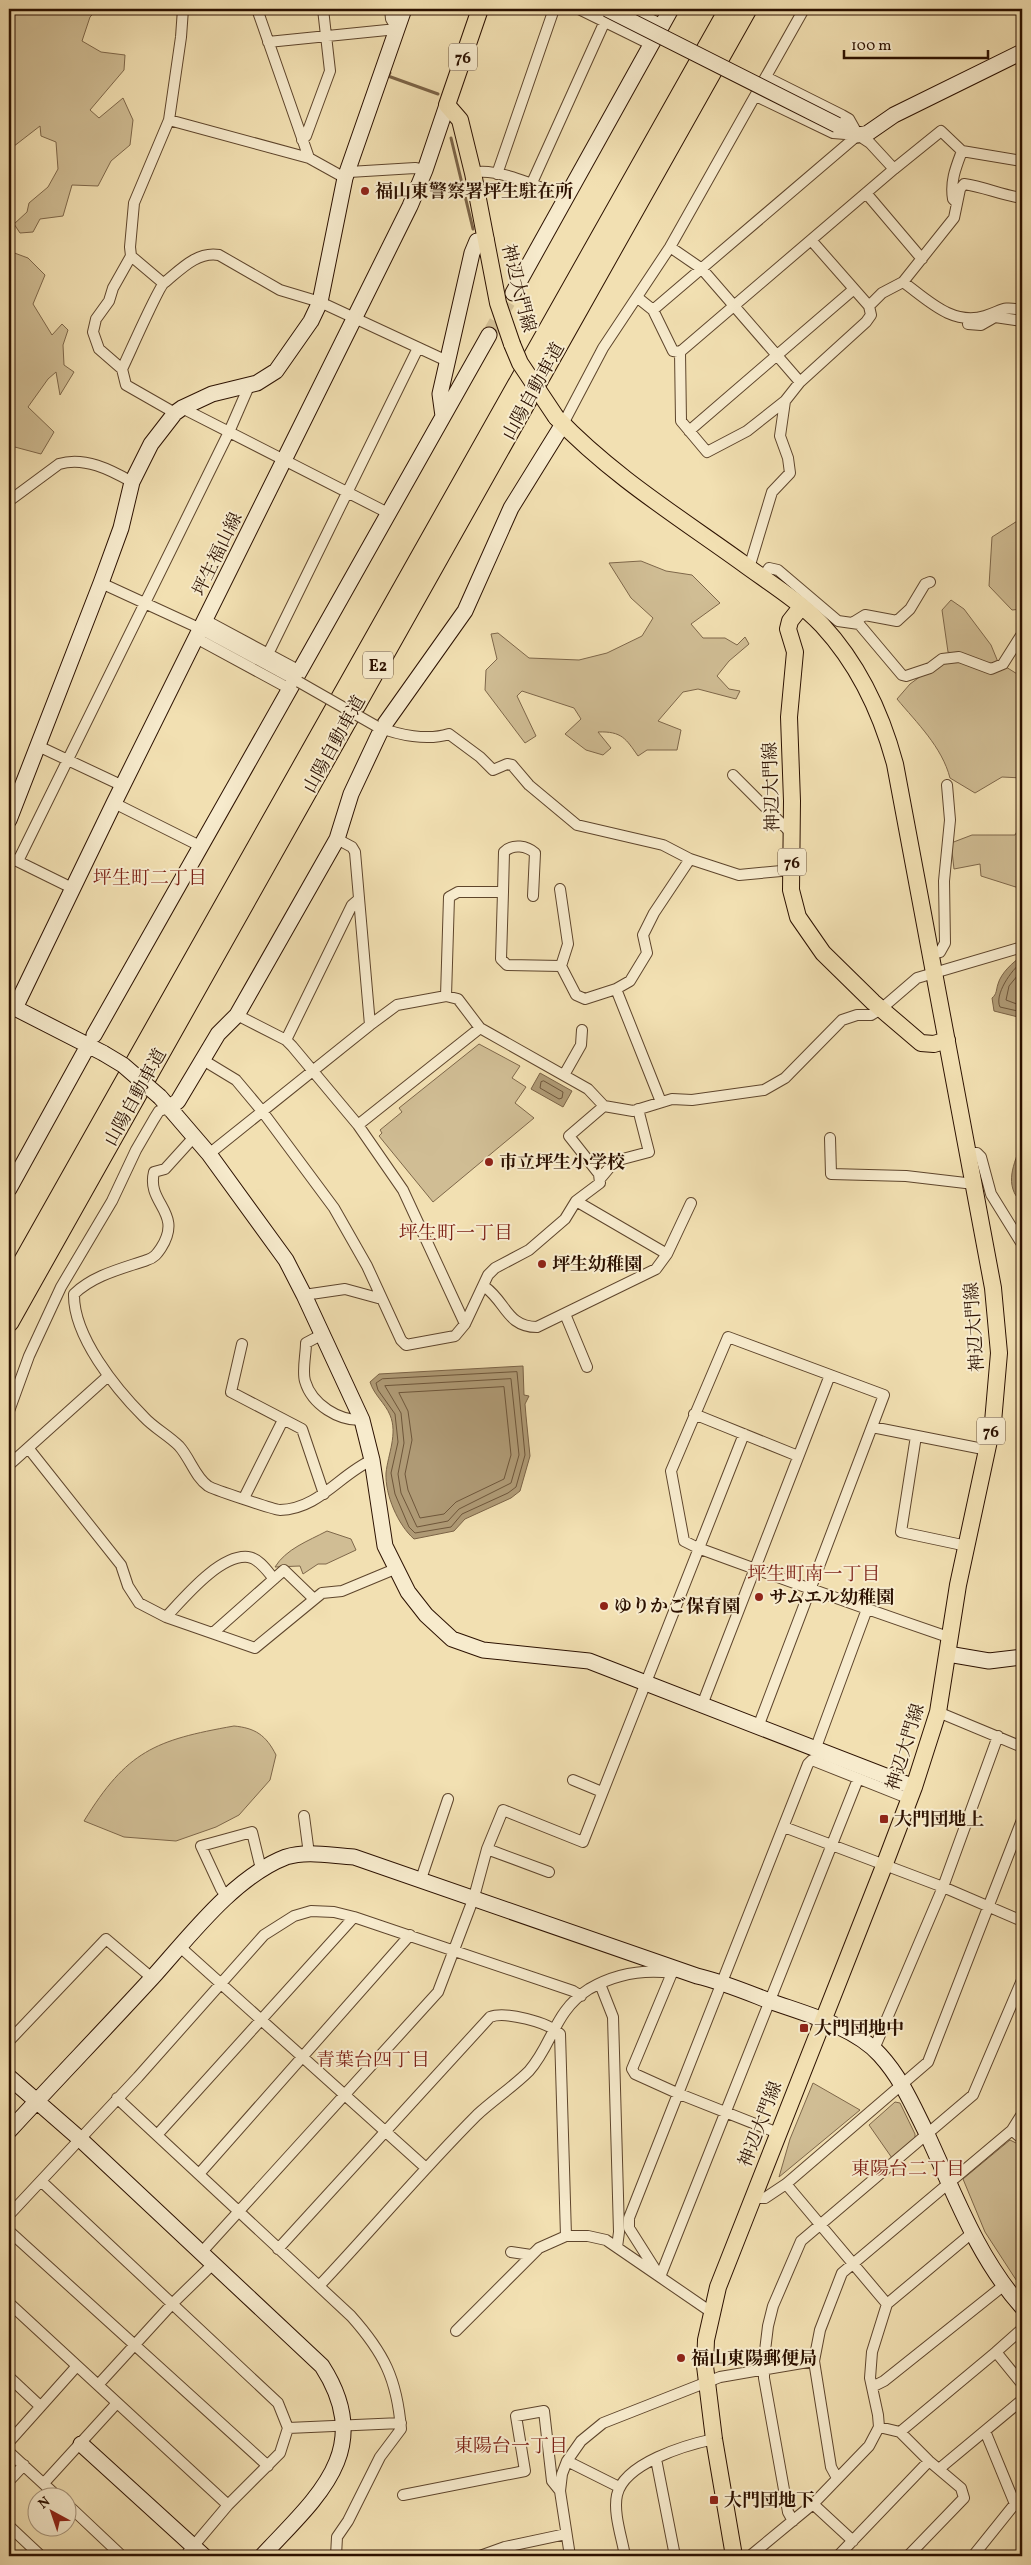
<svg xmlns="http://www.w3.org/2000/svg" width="1031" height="2565" font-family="Vollkorn,'Noto Serif JP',serif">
<rect width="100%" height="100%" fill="#f2e0b2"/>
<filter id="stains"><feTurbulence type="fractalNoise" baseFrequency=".004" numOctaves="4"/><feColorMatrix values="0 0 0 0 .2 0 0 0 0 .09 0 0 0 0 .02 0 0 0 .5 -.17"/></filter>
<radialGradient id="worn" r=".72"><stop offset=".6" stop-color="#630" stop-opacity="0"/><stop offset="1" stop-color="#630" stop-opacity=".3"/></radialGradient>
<path fill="#d0bd94" stroke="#7e674a" d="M9,9H98L90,17L82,41L101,52L125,55L124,70L90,110L99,118L123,98L133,120L130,145L111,161L98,186L72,185L63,216L40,219L33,232L20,233L14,224L27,212L29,203L48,187L58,169L56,142L41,136L40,126L9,150Z
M9,251L28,258L45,275L33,304L52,335L62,324L68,330L63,345L64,365L74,372L60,395L56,372L48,379L28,407L54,432L41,454L11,446L14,421L9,420Z
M1022,518V609L1012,610L989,586L992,537Z
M641,561L666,571L692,575L720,603L691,624L703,638H725L737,645L745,637L749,644L729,661L717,676L729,689L740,691L736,699L698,689L683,692L658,721L681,730L677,750H647L638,756C626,739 622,731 598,732L611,748L603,755L586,750L565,734L581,719L574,708L522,691L517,696L536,736L525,743L485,690L486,670L497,659L491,634L498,633L529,658L579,660L607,653L642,636L653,618L631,598L609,563Z
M951,600L964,609L991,645L998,662L1022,677V778L1002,777L975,793L950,778C942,747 917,723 897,699L910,684L940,662L968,657L948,652L942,610Z
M1022,822V889L981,876L980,864L954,869L951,843L972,835H1015Z
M479,1044L520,1066L512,1078L526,1087L515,1103L534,1118L433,1202L379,1136L382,1133L380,1130L402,1112L399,1108Z
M327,1531L351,1539L356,1550L326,1564H318L303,1574L300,1566L275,1567C286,1549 308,1541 327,1531Z
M234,1726C255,1728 266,1735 276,1755L270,1780L239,1815L216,1827L176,1841L124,1837L84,1821C127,1751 155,1740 234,1726Z
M813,2083L860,2110L779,2177L790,2139Z
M895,2102L900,2103L915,2134V2138L892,2158L869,2125Z
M1010,2140L1022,2146V2289L985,2232L963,2179Z"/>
<path fill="#af9a75" stroke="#7b6346" d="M1022,956V1018L994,1011L992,998C997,994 996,990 998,984C1001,973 1013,962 1022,956Z
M540,1073L572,1091L563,1107L531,1089Z
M1022,1142V1203C1003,1185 1014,1164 1022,1142Z
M523,1366L524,1395L529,1396L525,1404L526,1416L530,1456L520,1491L511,1498L465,1519L454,1531L414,1539C398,1525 385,1495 386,1473C388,1454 398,1434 390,1415C385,1403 374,1395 370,1382L379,1374Z"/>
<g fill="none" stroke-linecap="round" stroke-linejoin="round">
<path stroke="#6e563a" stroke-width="1" d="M1022,962C1011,970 994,995 1000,1007L1022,1012
M1022,970L1009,986L1006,1000L1022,1006
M544,1081L563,1092L562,1098L559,1099L540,1088L541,1082Z
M517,1372L525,1455L516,1487L508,1493L462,1514L451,1527L415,1533L409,1527L395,1494L391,1473L398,1442L395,1414L378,1390L376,1383L382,1379Z
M511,1379L519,1455L511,1483L459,1509L448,1521L417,1527L401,1493L398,1474L404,1443L401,1413L385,1386Z
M504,1387L511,1455L504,1479L456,1502L444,1514L420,1518L408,1490L405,1474L412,1440L408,1411L399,1393Z"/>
<path stroke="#7b6346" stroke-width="3" d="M390,73L388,76L438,94
M451,138L473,229"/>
<path stroke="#d4c197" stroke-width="15" stroke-dasharray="15 8" stroke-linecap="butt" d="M489,335L513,293"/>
<g stroke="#5e452c" stroke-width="12">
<path id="street" d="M257,9L309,158L345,178
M579,9L652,45
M629,9L663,25
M268,42L397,29L391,19L390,9
M756,96L833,133L858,135L870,143L894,169L680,352L681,421L707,452L747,431L785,401
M169,120L309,158
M302,140L306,136L330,71L323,9
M894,169L941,131L962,151L1022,161
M349,172L415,168L425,170
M473,173C496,166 545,190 568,198
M497,174L554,9
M531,185L605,21
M866,193L922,259
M957,203L953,199C950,181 956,167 962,151
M811,240L869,306
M670,247L702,269L800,382L785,401L780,436L788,458L790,473L772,492L749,568
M131,256L163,283
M903,282L954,218L960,189L964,184C985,187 1001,195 1022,198
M638,298L653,310L858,135L849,119L842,115L766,77
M653,310L673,351L680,352
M968,322V324L981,325L995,317L1022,321
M122,369C128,357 158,288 164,283C180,270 197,251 219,255L280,290L320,302L447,361
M800,382L866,322L871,315L869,306L882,293L903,282C928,300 952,326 985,316C1004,310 1001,306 1022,310
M182,408L388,513
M175,413L126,385L122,369L99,349L93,332L96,319L109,301L113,288L131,256L130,247L134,203L169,120L181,37L183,9
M563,424L603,348L670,247L804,9
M689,431L854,289
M9,501L59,464C84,456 111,470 132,482
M763,577L769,568L778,570L838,621L859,624L902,675L906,676L930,668L942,659L959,657L991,669L1003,664L1022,634
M101,583L201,629L299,682
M205,620L300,671
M852,623L865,615L897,621L910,609L925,584L930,582
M196,638L290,689
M268,654L418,348
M378,727C399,735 427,741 449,734L480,757L493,770L507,764L512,765L529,785L577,825L663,845L690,859L739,875L792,870
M38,746L123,786
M733,775L792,834
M114,803L202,847
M9,857L72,888
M18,861L229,432L249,386
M560,889L568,944L561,966L576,995L585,999L616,989L661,1102
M503,892L501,959L507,965L561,966
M930,954L940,952L945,943L944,881L950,820L947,785
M616,989L630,981L647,953L643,935L654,913L690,859
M446,996L449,897L458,892H503L504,852C513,843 527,846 535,853L533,896
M480,1028L588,1089L604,1106L633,1111L672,1099L692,1100L764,1090L785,1078L842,1020L857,1015H871L881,1009L917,978L1022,947
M286,1040L352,905L359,899
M203,1060L236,1080L262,1111L334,1208L367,1266L401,1340L406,1345L455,1336L465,1324L403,1190L358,1125L292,1046L286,1040L237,1015
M564,1075L581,1045L582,1030
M358,1125L480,1028L458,999L446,996L397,1005L370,1025
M194,1137L165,1169L154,1172C146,1204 184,1212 161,1248C157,1254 154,1258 147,1260C121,1269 94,1275 74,1294C73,1336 116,1389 144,1417C154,1428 168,1435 179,1446C190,1458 195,1477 208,1486C212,1489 275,1510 280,1510C319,1509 340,1474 372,1460
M830,1138L831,1174L906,1176L974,1184
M968,1153H977L981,1157L991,1194L1022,1244
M209,1154L370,1025L355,852L352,847L337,839
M600,1179L615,1161L649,1152L638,1109
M576,1201L667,1254
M485,1287C506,1302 507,1327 537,1327L656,1269L667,1254L691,1203
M304,1295L345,1289L378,1298L380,1297
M565,1314L587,1367
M465,1324L488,1275L495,1268L529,1250L565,1219L576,1201L600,1183L599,1174L569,1136L604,1106
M323,1334L306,1343C306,1354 302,1371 305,1381C312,1405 339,1421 362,1420
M242,1344L231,1392L302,1429L324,1494
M9,1411L29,1356L61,1287L112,1201L136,1150L154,1119L159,1111L169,1108
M694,1414L798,1456
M872,1427L988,1450
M916,1436L901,1532L967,1546
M29,1449L121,1565L128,1586L139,1603L166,1617L255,1648L322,1593L342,1591L395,1569
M9,1465L107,1377
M244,1498L283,1420
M166,1617C184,1598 220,1554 248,1557C259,1558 268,1572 274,1579
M214,1632L284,1570L314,1599
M702,1705L830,1375
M938,1712L1022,1747
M758,1727L884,1395L728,1337L671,1471L684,1541L698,1548C782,1579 866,1609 951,1638
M815,1750L867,1609
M573,1780L602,1792
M304,1816L309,1854
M784,1827L943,1887L1022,1921
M487,1849L549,1872
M421,1879L448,1799
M227,1897L221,1889L201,1846L252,1832L261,1869
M179,1946L426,2168
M672,1973L632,2069L635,2074L677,2093L778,2133
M600,1984L613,2017L619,2232L617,2247
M9,2041L106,1939L152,1978
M874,2049L943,1887L998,1736
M117,2098L351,2316C384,2353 397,2379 401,2429L380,2457L348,2521L337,2537L336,2556
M1012,2130L1022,2139
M157,2135L354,1917
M199,2174L410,1935
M41,2181L278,2403L288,2428L280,2453L228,2505L185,2556
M786,2184L887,2304
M753,2198H765L786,2184L928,2062L1022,1820
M9,2215L138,2077L264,1935L294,1916L311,1911L334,1912L354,1917L573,1991L581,1996
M9,2231L268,2466
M278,2249L490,2017C505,2011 548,2022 560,2034L566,2236
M511,2252L531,2255
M200,2254L438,1992L474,1897L487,1849L503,1810L583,1842L744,1434
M319,2286C372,2230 422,2170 477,2115C493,2100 513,2087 529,2071C553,2044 554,2011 589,1989C615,1974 644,1969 673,1973
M9,2303L228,2505
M711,2312L660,2277L629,2228V2218L808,1764L812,1760L910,1799
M1022,2329L996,2352L1022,2384
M456,2331L539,2248L566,2236H588L606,2240L660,2277L858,1779
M9,2377L40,2406
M98,2385L172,2304L212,2265
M872,2387L884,2381L1003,2286
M879,2427L900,2432L929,2461L961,2488L964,2498L908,2556
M288,2428L401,2423
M985,2431L1015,2504
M900,2432L996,2352
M9,2442L76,2367
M9,2452L59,2498
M656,2459L675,2556
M567,2461L619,2487
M939,2469L1022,2400
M837,2478L831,2467L814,2361L820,2330L842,2273L1012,2130L1022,2114
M9,2481L24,2465
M44,2483L117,2403
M560,2491L562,2474L567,2461L581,2441L603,2423L720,2377L814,2361
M403,2495L525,2471L516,2416L544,2411L552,2481L560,2491L570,2556
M813,2504L853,2541
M68,2505L122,2556
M793,2521L788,2512L764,2378V2359L768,2326L773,2306L801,2241L973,2095L1022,1980
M9,2526L41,2556
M480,2556L505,2547L566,2534
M625,2556C622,2538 613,2513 617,2495C624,2463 686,2445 714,2439
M750,2556L813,2504L869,2446L879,2427L878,2415L870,2378L872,2352L887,2304L972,2233
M838,2556L929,2461
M973,2556L1022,2495"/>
</g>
<g stroke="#2c1100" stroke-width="17">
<path id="secondary" d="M837,125L858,135L868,133L894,115L1022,52
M513,293L671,9
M443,416L440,394L472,253L477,241L486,239
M298,674L489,335
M9,820L101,583L121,528L132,482L151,444L175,413L182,408L212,394L257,383L276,371L311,321L320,302L345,178L404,9
M9,1005L103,1053
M15,1008L114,803L410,206L425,170L447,105
M94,1035L292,685
M160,1097L209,1154L286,1260L304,1295L362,1420L372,1460L385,1546L408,1592L426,1615L452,1639L483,1650L589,1661L914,1787
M169,1108L178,1101L218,1034L237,1015L337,839L351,794L382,728L465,611L511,508L563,424
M9,1189L84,1053
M948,1654L989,1661L1022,1657
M9,2077L80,2139L322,2366C376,2450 317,2497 262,2556
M9,2131C56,2080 105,2029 152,1978C189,1937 234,1877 286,1857C307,1850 333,1856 354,1857L697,1976C723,1982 746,1992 772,2002C806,2014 855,2027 880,2055C901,2078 912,2104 926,2132C954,2192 977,2257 1022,2307
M81,2444L204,2556"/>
</g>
<g stroke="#2c1100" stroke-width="18">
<path id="primary" d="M480,9L447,105L460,120L473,173L498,303L512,344
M556,417C610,474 677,516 741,562C768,582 798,600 822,625C859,665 881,712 895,764L993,1288L999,1353L993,1422L958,1585L938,1712L914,1787L884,1866L718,2287L706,2340L705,2366L714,2439L734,2556
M801,607L790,621L788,629L795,652L789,717L792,801L791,890L798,917L823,953L873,1002L921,1043L934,1044L947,1040"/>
</g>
<g stroke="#2c1100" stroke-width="21">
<path id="highway" d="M9,1287L729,9
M9,1322L747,9"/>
</g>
<use href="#street" stroke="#f7ebcd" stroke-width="10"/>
<use href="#secondary" stroke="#f7ebcd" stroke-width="15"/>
<use href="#primary" stroke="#f2e0b2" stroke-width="16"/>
<use href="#highway" stroke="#f2e0b2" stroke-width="19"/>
<g stroke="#5e452c" stroke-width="12" stroke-linecap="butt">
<path id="street-bridge" d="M299,682L376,726"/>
</g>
<g stroke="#2c1100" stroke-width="17" stroke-linecap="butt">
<path id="secondary-bridge" d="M607,9L837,125
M103,1053L123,1065L160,1097"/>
</g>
<g stroke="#2c1100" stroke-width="18" stroke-linecap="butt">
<path id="primary-bridge" d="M512,344L520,363L556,417"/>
</g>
<use href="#street-bridge" stroke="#f7ebcd" stroke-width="10"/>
<use href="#secondary-bridge" stroke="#f7ebcd" stroke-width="15"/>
<use href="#primary-bridge" stroke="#f2e0b2" stroke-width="16"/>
</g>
<g fill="#8f2418" stroke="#f7ebcd" stroke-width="2">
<circle cx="365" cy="191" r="5"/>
<circle cx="489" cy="1162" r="5"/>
<circle cx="542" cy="1264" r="5"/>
<circle cx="759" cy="1597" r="5"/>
<circle cx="604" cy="1606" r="5"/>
<rect x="879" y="1814" width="10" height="10" rx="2.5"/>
<rect x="799" y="2023" width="10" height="10" rx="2.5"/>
<circle cx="681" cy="2358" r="5"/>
<rect x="709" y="2495" width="10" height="10" rx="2.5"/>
</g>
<g text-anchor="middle" stroke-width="4" stroke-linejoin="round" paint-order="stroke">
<g fill="#f7ebcd" stroke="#69523e" stroke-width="1">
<rect x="449" y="43.5" width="28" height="27" rx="4"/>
<rect x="363" y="651.5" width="30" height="27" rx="4"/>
<rect x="778" y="848.5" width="28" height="27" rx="4"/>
<rect x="977" y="1417.5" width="28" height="27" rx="4"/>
</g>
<g font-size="16" font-weight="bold" fill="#2c1100">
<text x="463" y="63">76</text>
<text x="378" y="671">E2</text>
<text x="792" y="868">76</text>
<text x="991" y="1437">76</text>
</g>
<g font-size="18" font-weight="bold" fill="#2c1100" stroke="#f7ebcd" text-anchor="start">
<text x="375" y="197">福山東警察署坪生駐在所</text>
<text x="499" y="1168">市立坪生小学校</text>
<text x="552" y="1270">坪生幼稚園</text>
<text x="769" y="1603">サムエル幼稚園</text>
<text x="614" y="1612">ゆりかご保育園</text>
<text x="894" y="1825">大門団地上</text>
<text x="814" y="2034">大門団地中</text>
<text x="691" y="2364">福山東陽郵便局</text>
<text x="724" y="2506">大門団地下</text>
</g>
<g font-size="18" fill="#2c1100" stroke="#f7ebcd">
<text transform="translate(519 288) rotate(76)" y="6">神辺大門線</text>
<text transform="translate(533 391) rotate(-61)" y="6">山陽自動車道</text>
<text transform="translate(217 554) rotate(-64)" y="6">坪生福山線</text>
<text transform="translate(334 744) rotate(-61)" y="6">山陽自動車道</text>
<text transform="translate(771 787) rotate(-92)" y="6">神辺大門線</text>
<text transform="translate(135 1097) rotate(-61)" y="6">山陽自動車道</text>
<text transform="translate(974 1327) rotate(-94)" y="6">神辺大門線</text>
<text transform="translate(905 1747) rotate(-73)" y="6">神辺大門線</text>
<text transform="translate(760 2124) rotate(-69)" y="6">神辺大門線</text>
</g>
<g font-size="19" fill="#7a1f14" stroke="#f7ebcd">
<text x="150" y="884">坪生町二丁目</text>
<text x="456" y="1239">坪生町一丁目</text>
<text x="814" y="1580">坪生町南一丁目</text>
<text x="373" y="2066">青葉台四丁目</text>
<text x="908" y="2175">東陽台二丁目</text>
<text x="511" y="2452">東陽台一丁目</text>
</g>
</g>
<rect width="1031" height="2565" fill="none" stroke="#f2e0b2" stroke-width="30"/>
<rect x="10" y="10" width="1011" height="2545" fill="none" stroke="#2c1100" stroke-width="2.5"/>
<rect x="15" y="15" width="1001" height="2535" fill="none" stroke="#2c1100"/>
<g transform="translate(52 2512) rotate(320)"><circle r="24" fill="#f7ebcd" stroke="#a6947b"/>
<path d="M0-4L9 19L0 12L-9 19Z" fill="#8f2418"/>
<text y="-8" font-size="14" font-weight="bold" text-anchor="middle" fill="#2c1100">N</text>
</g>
<path d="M844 50v8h144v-8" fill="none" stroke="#2c1100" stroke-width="2.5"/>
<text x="851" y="50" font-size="15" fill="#2c1100" stroke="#f7ebcd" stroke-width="4" paint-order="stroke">100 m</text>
<rect width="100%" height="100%" filter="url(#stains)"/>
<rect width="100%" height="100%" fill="url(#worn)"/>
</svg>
